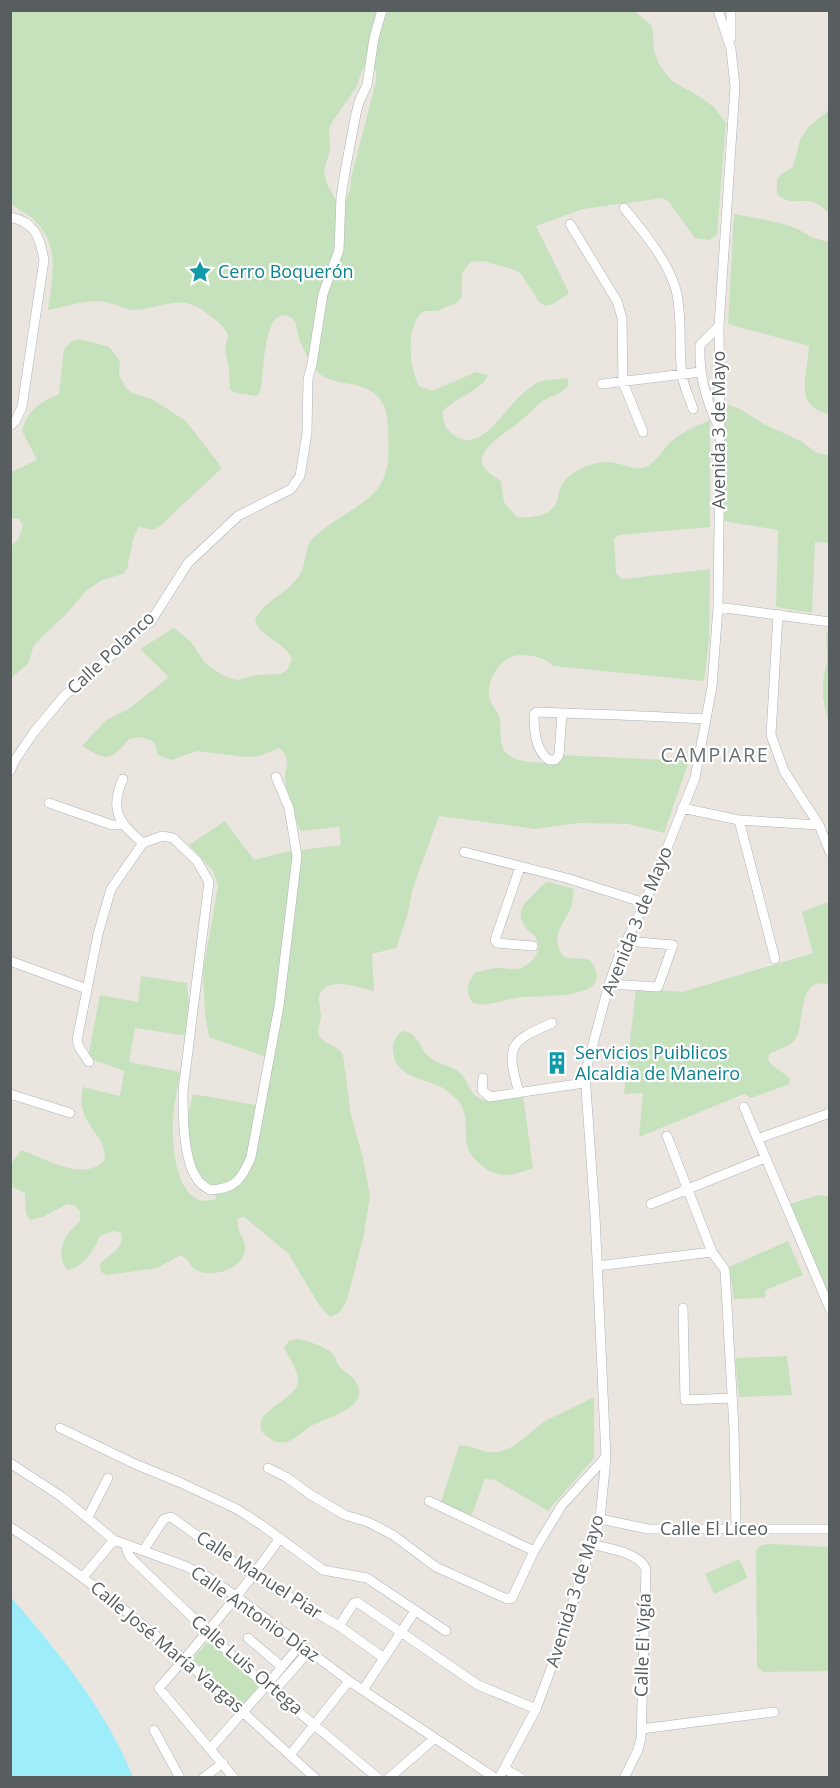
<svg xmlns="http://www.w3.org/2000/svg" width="840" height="1788" font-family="'Open Sans',sans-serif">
<rect width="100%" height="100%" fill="#ebe5df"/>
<path fill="#c6e2bc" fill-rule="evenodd" d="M11,11H634L650,24L653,30L654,51L659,64L667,75L672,81L697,95L714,107L726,123L717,235L709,240L695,238L669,202L663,198L583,209L536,226L569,293L553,304L546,306L539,302L521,274L515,270L484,261L470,262L462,274V296L458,302L438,311H424C405,324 409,367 419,386L432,391L476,372L488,375C484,389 455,398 443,411C442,421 445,429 454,435C479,455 504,410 520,396C525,391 533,385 539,382C545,379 559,380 567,378L569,384C562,395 551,395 541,402C535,407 530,413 524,418C514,428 480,446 482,461C482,470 494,476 501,481L504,502L517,517C530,519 552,516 557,501C560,492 559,484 568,477C583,465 601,459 620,464C628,466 635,470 643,468C657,464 662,448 673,440C684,431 697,426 710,420V527L619,535L614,539L616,574L623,579L710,569L709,640L704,681L553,666C545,658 535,656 524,655C503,654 488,675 489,695C489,703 496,708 499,716C503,729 496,750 512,757C524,764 543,762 557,763L559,755L689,761L664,833L628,824L578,823L535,829L439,816L413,888L407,917L396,948L372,954L374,991C359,988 325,974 319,997C318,1003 321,1009 321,1016C321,1023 315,1032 321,1038C327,1046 338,1045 343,1055L351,1115L363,1158L370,1196L364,1234L347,1300L340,1312L330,1317L319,1305L288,1253L244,1217L238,1218C236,1233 243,1234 245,1245C248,1268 214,1278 198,1271C190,1268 189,1259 181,1255L157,1268L107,1275L101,1272L100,1264C109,1254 125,1249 121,1233L114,1231L100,1236C94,1250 84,1267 68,1270C59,1262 60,1247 66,1236C70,1230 76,1226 80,1221V1212L76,1206L67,1204L43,1217L30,1220L26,1213L25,1193L11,1186V1164L21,1150C45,1158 85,1184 105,1159C105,1130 74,1124 83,1087L120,1096L124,1071L88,1058L100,995L138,1002L141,976L187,983L190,1020L189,1036L135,1028L129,1062L180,1072C178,1088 173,1106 173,1123C172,1148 177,1212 216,1199L215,1191L204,1181L191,1164L187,1121L193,1094L256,1105L266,1057L209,1037L205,1013L203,972L218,886L213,871L189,845L225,821L254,860L285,852L341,845L339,827L300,831C295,815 286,796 285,779C285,767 292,757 279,748L260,756L245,757L197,751L171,760L158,755L154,742L142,737L129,739C110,762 107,761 82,746L106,720L127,710L169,677L140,649L174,628L191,642L206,664L224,676L237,680L257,675L280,674L286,671L292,659C285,641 265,642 255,621C260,603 288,593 299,576C308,563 302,548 316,535C323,529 330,524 338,519C380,493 391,484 388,433C388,419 387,405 376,395C361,381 338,386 321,375C314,370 303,350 300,341C296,333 299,322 290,317C263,303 264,376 261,388C261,391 259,393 257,396L236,393L230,390L229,370L225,349L228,335C224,326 217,321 209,315C181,291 165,309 134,310C122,310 111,301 98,301C81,301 65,307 48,310C52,278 61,245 34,220C28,214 18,209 11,204ZM369,64C376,69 377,73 376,81L351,178L350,191L344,203L337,202L327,184L324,171L330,150L329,129L332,122L356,88L363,68Z
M829,110H830L829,214C809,189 794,211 777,194V180L781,174L793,167L800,140L808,127Z
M734,214C753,218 772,220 790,226C805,231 813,241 829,241V414C792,406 808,374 809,346L728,324Z
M78,339L107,346L112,350L120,361L119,375L126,388L132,393L152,399L186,421L222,468L159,527L152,530L139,527L133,539L127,569L123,574L102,580L86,591L68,612L34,645L28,664L11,678V547L19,538L23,525L19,519L11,518V472L37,460L22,431C28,408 40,403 59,394L64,349L72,341Z
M724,403L740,409L764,424L801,441L817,453L829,455V543L815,542L812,613L776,607L778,530L723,521Z
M826,632L830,633L829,727L823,697V681L827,660Z
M549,882L574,889C573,896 573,905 569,912C560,929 551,937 563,956C572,960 580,957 590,960C620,1001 542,995 524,997C506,998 491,1008 473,1003C465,993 467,981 476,972C483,971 491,968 499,968C505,968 511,970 517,969C530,967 544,951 536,938C534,934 529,932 526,928C516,914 521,906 532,896C538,891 540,884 549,882Z
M829,902V984C797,977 805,1018 797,1036C792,1047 778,1049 769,1054L768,1060L772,1065L790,1078L789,1084L751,1098L744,1094L639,1137L643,1093L624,1094L636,988L682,992L813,953L802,912Z
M402,1031C418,1032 419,1047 428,1056C437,1065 453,1065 461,1074C469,1082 469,1094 481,1099C492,1104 511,1097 523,1095L533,1168C524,1171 515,1175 506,1175C489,1175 469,1159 466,1142C465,1129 468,1113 459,1102C454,1096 447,1090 441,1087C423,1078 395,1077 393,1051C392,1042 396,1036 402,1031Z
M818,1195L829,1196V1293L825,1294L787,1205Z
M788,1241L803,1275L766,1290L765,1298L734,1299L729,1267Z
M295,1339C304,1339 327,1347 333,1354C336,1357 336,1362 339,1366C346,1374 357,1377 359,1390C362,1409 327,1418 315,1424C300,1431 288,1451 271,1439C267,1437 263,1434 261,1430C255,1409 299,1398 298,1381C298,1369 288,1357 284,1347L289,1341Z
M787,1356L792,1395L739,1397L735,1358Z
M594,1397V1458L548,1511L495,1480L485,1479L471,1517L440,1505L459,1446C472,1444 483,1454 496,1452C517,1450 530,1430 547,1420C562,1412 579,1405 594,1397Z
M771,1544L829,1547V1671L762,1672L757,1666L756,1550L762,1545Z
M739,1559L748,1578L714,1594L705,1574Z
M210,1640L259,1686L243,1704L192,1659Z"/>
<path fill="#9eedfb" d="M10,1596C58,1652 105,1708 133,1777H11Z"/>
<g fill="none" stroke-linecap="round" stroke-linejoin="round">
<g stroke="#adb2b5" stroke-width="10">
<path id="minor" d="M731,10V38
M624,208C644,233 667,259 676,290C683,318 678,346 682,374C683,386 690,398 693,409
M10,217C35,222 40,237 44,260L22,407L16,420L10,426
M570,224L617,301L622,318L623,382L643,432
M602,384L700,372
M717,423C705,397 699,374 700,345L719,326
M718,607L830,622
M778,614L771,735L784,771L819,825L830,852
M562,713L559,755L555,760H549C535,751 534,729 534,714L537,712C594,714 650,716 706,719
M10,771L15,760L34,732L64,696L151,621L188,563L238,516L291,489L300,476L307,433L308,379L312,364L323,294L339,250L341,197L346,166L356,114L359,102L367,85L374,38L382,10
M123,779C109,809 119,824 143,843
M49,803L112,825L122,824
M682,808L739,820L819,825
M739,820L775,959
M464,852L566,878L645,903
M520,867L495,940L497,943L533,946
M10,961L87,989
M609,984L658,987L673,945L626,941
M89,1062L79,1047L77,1040L98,934L111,889L143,843L162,836L173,838L197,861L209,882L183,1091C183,1115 183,1157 196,1177C199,1183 205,1187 210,1190C235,1189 242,1179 251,1157L279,1006L297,856L289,808L276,777
M483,1078L482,1090L490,1097L584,1083
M519,1093C506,1046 508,1042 552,1023
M10,1094L70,1113
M744,1107L830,1309
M667,1136L712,1252L725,1270L734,1429L736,1529
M757,1139L830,1113
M651,1204L765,1158
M597,1266L712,1252
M683,1308L685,1400L732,1398
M60,1428L135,1464L179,1482L237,1509L263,1526L323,1570L367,1578L446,1631
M10,1463L62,1497L114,1540L185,1566L206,1576L237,1597L349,1681L495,1778
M268,1468L286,1477L311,1495L345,1515L368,1522L393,1535L436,1567L507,1599L512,1598L534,1551L562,1505L605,1458
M429,1501L534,1551
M88,1517L108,1478
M600,1519L648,1529H830
M10,1527C122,1599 218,1689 315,1778
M592,1544C608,1549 639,1552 646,1569L641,1738L638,1750L624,1778
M125,1545L130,1557L242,1665L378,1778
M143,1551L164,1519L171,1517L254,1576L339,1626L384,1658
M83,1577L114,1540
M339,1626L354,1603L357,1602L478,1685L536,1709
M248,1638L282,1667
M363,1690L415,1611
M274,1691L309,1651
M641,1729L774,1712
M154,1730L180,1778
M210,1749L267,1685L300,1645
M290,1755L349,1681
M505,1769L521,1778
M203,1778L223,1763
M234,1778L159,1688C202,1639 243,1591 280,1538
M389,1778L435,1738
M499,1778L536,1709L552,1666L600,1519L606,1458L595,1216L585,1074L609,984L619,956L645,903L695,778L712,687L718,607L720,444L719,326L735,86L731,49L718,10"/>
</g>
<use href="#minor" stroke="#fff" stroke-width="9"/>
</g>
<defs>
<g id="sight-bare" transform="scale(1.8)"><path d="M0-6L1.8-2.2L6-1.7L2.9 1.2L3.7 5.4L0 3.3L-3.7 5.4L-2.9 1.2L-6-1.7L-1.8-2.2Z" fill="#0f9aa8" stroke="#fff" stroke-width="2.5" paint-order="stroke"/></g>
<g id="building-bare" transform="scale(1.8)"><path d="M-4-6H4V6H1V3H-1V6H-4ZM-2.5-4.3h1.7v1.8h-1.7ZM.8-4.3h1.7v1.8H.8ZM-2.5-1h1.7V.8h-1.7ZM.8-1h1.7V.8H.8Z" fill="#0f9aa8" stroke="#fff" stroke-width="2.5" paint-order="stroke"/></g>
</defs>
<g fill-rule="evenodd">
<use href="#sight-bare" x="200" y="272"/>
<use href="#building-bare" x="557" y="1063"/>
</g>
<g text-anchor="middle" stroke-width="4.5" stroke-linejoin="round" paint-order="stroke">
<g font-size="18" fill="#0d838f" stroke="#fff" text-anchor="start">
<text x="218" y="278">Cerro Boquerón</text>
<text x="575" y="1059">Servicios Puiblicos<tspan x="575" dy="21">Alcaldia de Maneiro</tspan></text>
</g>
<g font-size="18" fill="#585e60" stroke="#fff">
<text transform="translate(719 430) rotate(-90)" y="6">Avenida 3 de Mayo</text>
<text transform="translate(111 653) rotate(-43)" y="6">Calle Polanco</text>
<text transform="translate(637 921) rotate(-68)" y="6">Avenida 3 de Mayo</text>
<text x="714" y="1535">Calle El Liceo</text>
<text transform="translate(259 1575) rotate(33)" y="6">Calle Manuel Piar</text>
<text transform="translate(575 1591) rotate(-73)" y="6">Avenida 3 de Mayo</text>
<text transform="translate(255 1614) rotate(35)" y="6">Calle Antonio Díaz</text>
<text transform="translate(643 1645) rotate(-88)" y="6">Calle El Vigía</text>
<text transform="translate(167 1647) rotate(40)" y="6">Calle José María Vargas</text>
<text transform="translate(247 1665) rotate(41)" y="6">Calle Luis Ortega</text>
</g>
<g font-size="20" letter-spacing="1.5" fill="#697072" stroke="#fff">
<text x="715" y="762">CAMPIARE</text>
</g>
</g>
<rect width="840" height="1788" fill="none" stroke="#585e60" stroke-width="24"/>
</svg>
